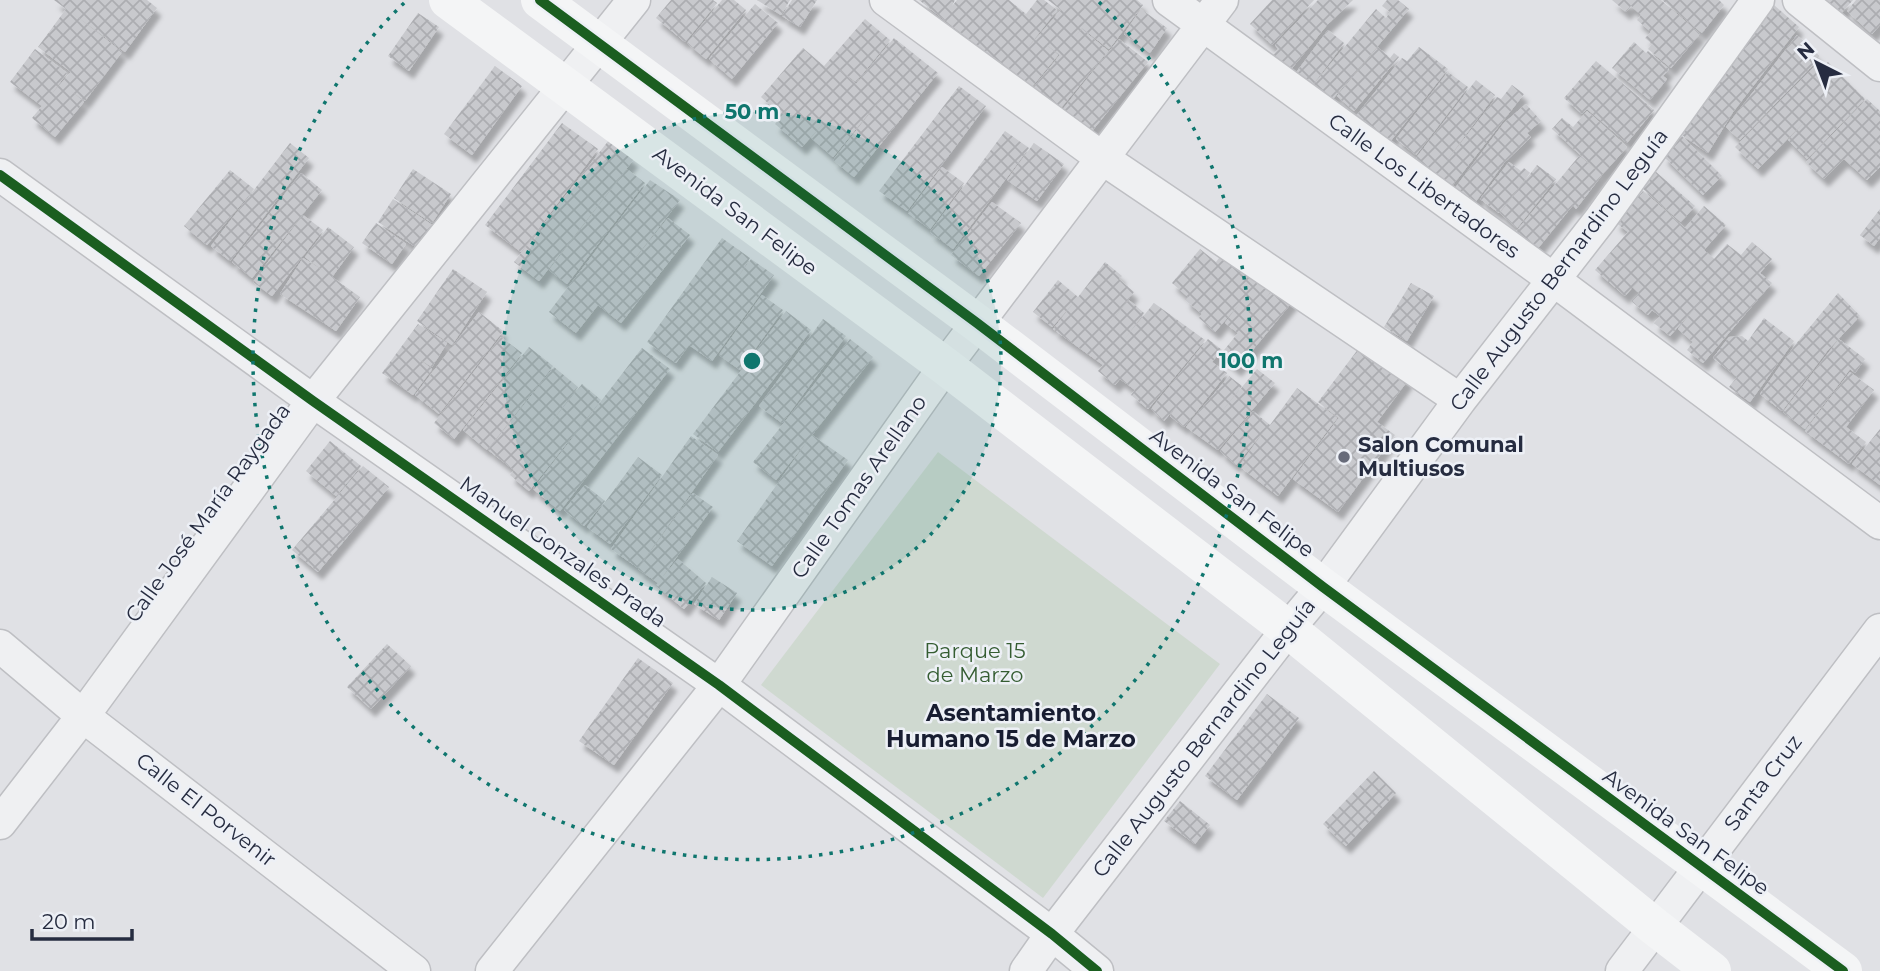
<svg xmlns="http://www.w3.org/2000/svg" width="1880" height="971" font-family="Montserrat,sans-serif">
<defs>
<pattern id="building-cross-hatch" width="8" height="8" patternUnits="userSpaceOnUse" patternTransform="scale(1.75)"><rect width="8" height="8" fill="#c8c9cd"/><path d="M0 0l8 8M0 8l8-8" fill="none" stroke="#acadb1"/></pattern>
<filter id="shadow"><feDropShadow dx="4.5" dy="8" stdDeviation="2" flood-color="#0004"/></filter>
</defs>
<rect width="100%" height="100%" fill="#e0e1e5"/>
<path fill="#cfd9d0" d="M938,452L1220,664L1043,898L761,685Z"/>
<path fill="url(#building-cross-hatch)" filter="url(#shadow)" d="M54,0H147L157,8L125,52L71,12L122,52L85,101L71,91L84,102L55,137L32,118L42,106L10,82L35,49L67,73L50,96L71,72L38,47L66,9Z
M671,0H713L717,3L685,42L656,18Z
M722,0H734L746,10L706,59L687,43Z
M757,0H790L781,15Z
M792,0H817L800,27L782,16Z
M919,0H955L952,6L957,0H1009L1026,14L1037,0H1044L1057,10L1025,51L1061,10L1048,0H1137L1143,5L1109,49L1082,28L1073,39L1082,29L1108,51L1055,115L1029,93L1060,55L1043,42L1058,55L1026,94L986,63L991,56Z
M1272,0H1314L1272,45L1250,24Z
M1318,0H1353L1327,25L1288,73L1270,59L1278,49L1275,45Z
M1387,0H1398L1409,9L1332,100L1314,84L1376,9L1386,18L1390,12L1382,6Z
M1612,0H1661L1700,34L1671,68L1648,49L1652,44L1645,38L1651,32L1637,20L1641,15L1631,6L1626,12Z
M1662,0H1719L1724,5L1702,33Z
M1819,0H1853L1838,17Z
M1856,0H1880V25L1872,34L1847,11Z
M755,4L778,23L732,79L709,59Z
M1774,5L1799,27L1733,112L1708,153L1679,133L1703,89Z
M1141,9L1167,28L1150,53L1124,34Z
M418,13L439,27L409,71L388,56Z
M865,19L890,40L856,82L836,67L856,84L894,38L938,73L854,177L833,160L896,80L833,157L811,138L827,119L802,147L775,124L791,105L781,115L761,97L803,48L824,66Z
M1328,30L1344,43L1311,87L1295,74Z
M1797,35L1819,56L1814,61L1816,62L1740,140L1726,127Z
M1119,39L1148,62L1092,131L1063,109Z
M1634,42L1646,53L1648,51L1669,69L1663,76L1667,79L1650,100L1612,68Z
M1378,47L1390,58L1394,53L1399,57L1354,111L1337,96Z
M1419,47L1448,69L1389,143L1356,116L1402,58L1407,61Z
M1596,61L1654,110L1627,143L1587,109L1582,114L1564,98Z
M1828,62L1865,99L1807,159L1788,140L1810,116L1758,169L1735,147L1818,63L1822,67Z
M495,66L522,86L472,155L444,134Z
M1448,72L1468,87L1416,155L1396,139Z
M1476,80L1495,95L1442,167L1497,97L1501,99L1512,85L1524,94L1452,186L1436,173L1433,177L1413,162Z
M959,86L986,106L907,211L879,191Z
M1867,99L1880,111V167L1867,180L1844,159L1824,179L1806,162Z
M1526,104L1541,121L1527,133L1531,137L1504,163L1474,204L1455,188L1504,123Z
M1587,111L1627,147L1602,175L1552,129L1562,118L1573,127Z
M562,123L598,149L521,252L485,225Z
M1005,131L1029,148L953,249L930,232Z
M1682,136L1722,176L1703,195L1663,156Z
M609,140L634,159L539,281L514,262Z
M290,143L309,158L230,261L211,246Z
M1034,143L1064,164L1037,201L1007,180Z
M1579,156L1602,175L1576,209L1573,205L1535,252L1513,235Z
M1509,162L1521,171L1524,168L1530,173L1499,213L1480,199Z
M1537,165L1556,179L1517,228L1500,213Z
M942,167L964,183L930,229L908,213Z
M413,169L451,194L432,223L394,198Z
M627,169L645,183L567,284L549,270Z
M230,170L254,189L207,245L184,226Z
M1655,171L1695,206L1681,222L1641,187Z
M301,173L322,190L252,278L232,262Z
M650,180L680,200L611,289L668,218L690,235L621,323L598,305L576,333L549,312Z
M1643,191L1685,228L1704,206L1726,225L1704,250L1714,259L1727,244L1741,255L1752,242L1772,259L1760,273L1772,283L1703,363L1687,350L1693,342L1678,329L1704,297L1670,336L1654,323L1660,316L1652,310L1648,315L1631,301L1639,293L1633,288L1671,244L1625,296L1595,270L1628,232L1615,222Z
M393,199L432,225L417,248L378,222Z
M992,202L1021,223L979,276L951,255Z
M1880,209V238L1874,246L1860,235Z
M303,215L323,230L272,296L253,282Z
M376,223L406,244L392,264L362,243Z
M328,227L354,247L332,277L360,297L336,331L280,294L303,258L325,272L305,257Z
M722,238L750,258L736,280L751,259L774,275L712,361L689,345L676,363L647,342Z
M1200,249L1216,262L1225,250L1275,285L1266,298L1277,286L1294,300L1237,369L1220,355L1238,333L1225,323L1240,303L1215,332L1199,318L1202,314L1185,300L1188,297L1172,283Z
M1105,262L1122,276L1119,279L1134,292L1107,326L1129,300L1144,313L1123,341L1154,303L1205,340L1148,409L1131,395L1135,390L1120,379L1115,385L1098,371L1103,365L1053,329L1076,300L1052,327L1033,312L1058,280L1078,297Z
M453,269L487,292L452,345L417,321Z
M1411,283L1434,296L1407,341L1384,327Z
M1838,293L1860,316L1827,351L1782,411L1760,394L1795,345Z
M762,295L783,310L740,370L719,355Z
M786,311L811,330L718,452L693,434Z
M479,312L503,331L439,414L415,395Z
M1764,318L1794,341L1750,402L1729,387L1737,377L1713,358L1729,337L1742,336L1748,341Z
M823,319L846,336L782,423L759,406Z
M418,324L447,343L432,367L416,357L432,369L413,395L382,373Z
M501,337L522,353L454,439L434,423Z
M850,339L873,357L812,435L848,460L772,566L737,541L809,439L776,480L753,462Z
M1208,339L1222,350L1212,362L1227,373L1184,427L1170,416L1178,404L1164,421L1151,409Z
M1839,339L1865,359L1855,373L1850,369L1805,429L1783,412Z
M529,347L553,366L487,450L463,430Z
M642,348L670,369L560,511L533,489Z
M1359,348L1409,379L1377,422L1395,435L1338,512L1293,479L1339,418L1318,402Z
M554,367L578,387L535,443L582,384L601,400L529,491L510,475L514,470L488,450Z
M1257,369L1275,383L1218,450L1186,427L1229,376L1242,386L1208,428Z
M1850,372L1874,390L1846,427L1866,442L1849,464L1805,431Z
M1297,388L1337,418L1278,496L1239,466L1268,426L1236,465L1220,451L1253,411L1270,425Z
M1880,429V485L1852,464Z
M691,436L718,455L638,568L611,549Z
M330,441L361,466L336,496L306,471Z
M638,457L662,475L610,544L587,527Z
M363,466L389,487L318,572L292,550Z
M585,485L605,501L584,526L564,510Z
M693,493L713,507L660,580L678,559L706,583L684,609L656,586L658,583L638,569Z
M712,577L737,593L719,620L694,604Z
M387,644L411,666L371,709L347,687Z
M638,658L673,683L614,765L579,741Z
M1267,694L1299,718L1237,800L1205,776Z
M1374,771L1396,793L1346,846L1323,824Z
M1180,801L1210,825L1195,844L1164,821Z"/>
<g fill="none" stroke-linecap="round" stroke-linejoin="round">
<g stroke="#bebfc3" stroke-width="35">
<path id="street" d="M886,0L1102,158L1460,400
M1169,0L1554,280L1880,523
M1799,0L1880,65
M0,175L313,401L719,685L1052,934L1097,971
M0,646L83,716L414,971
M0,823L83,716L313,401L634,0
M492,971L719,685L945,366L1222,0
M1026,971L1052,934L1288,629L1323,587L1460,400L1600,220L1758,0
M1622,971L1880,630"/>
</g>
<use href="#street" stroke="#eff0f2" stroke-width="32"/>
<path stroke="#f4f5f6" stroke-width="38" d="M448,0L945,366L1288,629L1655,927L1712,971
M540,0L977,323L1323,587L1843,971"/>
<g stroke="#edf0f6" stroke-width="15">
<path id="cycleway" d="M540,0L977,323L1323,587L1843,971
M0,175L313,401L719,685L1052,934L1097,971"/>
</g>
<use href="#cycleway" stroke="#1b5e20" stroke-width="10"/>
</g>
<circle cx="752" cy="361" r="249" fill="#0f766e" fill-opacity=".12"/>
<g fill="none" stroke="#0f766e" stroke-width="3.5" stroke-dasharray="3.5 7">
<circle cx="752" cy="361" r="249"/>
<path d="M1099 2A499 499 0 1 1 405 2"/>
</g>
<circle fill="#676b7a" stroke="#edf0f6" stroke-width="2.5" cx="1344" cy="457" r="7"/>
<g text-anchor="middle" stroke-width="5" stroke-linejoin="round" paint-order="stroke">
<g font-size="21" fill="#262c40" stroke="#edf0f6">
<text transform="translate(1424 186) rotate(36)" y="7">Calle Los Libertadores</text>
<text transform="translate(735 211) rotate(37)" y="7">Avenida San Felipe</text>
<text transform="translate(1559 270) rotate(-53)" y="7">Calle Augusto Bernardino Leguía</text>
<text transform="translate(859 487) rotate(-55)" y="7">Calle Tomas Arellano</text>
<text transform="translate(1232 493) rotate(37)" y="7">Avenida San Felipe</text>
<text transform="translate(208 513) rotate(-54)" y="7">Calle José María Raygada</text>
<text transform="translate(563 552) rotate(35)" y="7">Manuel Gonzales Prada</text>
<text transform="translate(1204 738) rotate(-52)" y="7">Calle Augusto Bernardino Leguía</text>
<text transform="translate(1763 783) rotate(-53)" y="7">Santa Cruz</text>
<text transform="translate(206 810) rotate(38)" y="7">Calle El Porvenir</text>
<text transform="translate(1686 832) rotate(36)" y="7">Avenida San Felipe</text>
</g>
<g font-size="21" font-weight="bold" fill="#262c40" stroke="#edf0f6" text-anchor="start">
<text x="1358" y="452">Salon Comunal<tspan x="1358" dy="24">Multiusos</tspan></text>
</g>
<g font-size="21" fill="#355d32" stroke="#edf0f6">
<text x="975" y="658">Parque 15<tspan x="975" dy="24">de Marzo</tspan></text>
</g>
<g font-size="23" font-weight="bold" fill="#181d31" stroke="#edf0f6">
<text x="1011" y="721">Asentamiento<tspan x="1011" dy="26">Humano 15 de Marzo</tspan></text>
</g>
</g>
<circle cx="752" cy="361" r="10" fill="#0f766e" stroke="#edf0f6" stroke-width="3.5"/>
<g font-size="21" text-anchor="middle" font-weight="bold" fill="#0f766e" stroke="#edf0f6" stroke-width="5" stroke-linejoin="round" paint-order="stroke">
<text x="752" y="119">50 m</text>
<text x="1251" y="368">100 m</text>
</g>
<g transform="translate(1817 63) rotate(318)" stroke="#edf0f6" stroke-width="5" paint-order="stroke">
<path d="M0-5L12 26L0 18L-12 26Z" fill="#262c40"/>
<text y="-10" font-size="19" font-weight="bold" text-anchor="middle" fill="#262c40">N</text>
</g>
<path d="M32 929v10h100v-10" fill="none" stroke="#262c40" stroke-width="3.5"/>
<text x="42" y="929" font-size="21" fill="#262c40" stroke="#edf0f6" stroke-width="5" paint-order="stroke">20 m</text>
</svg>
